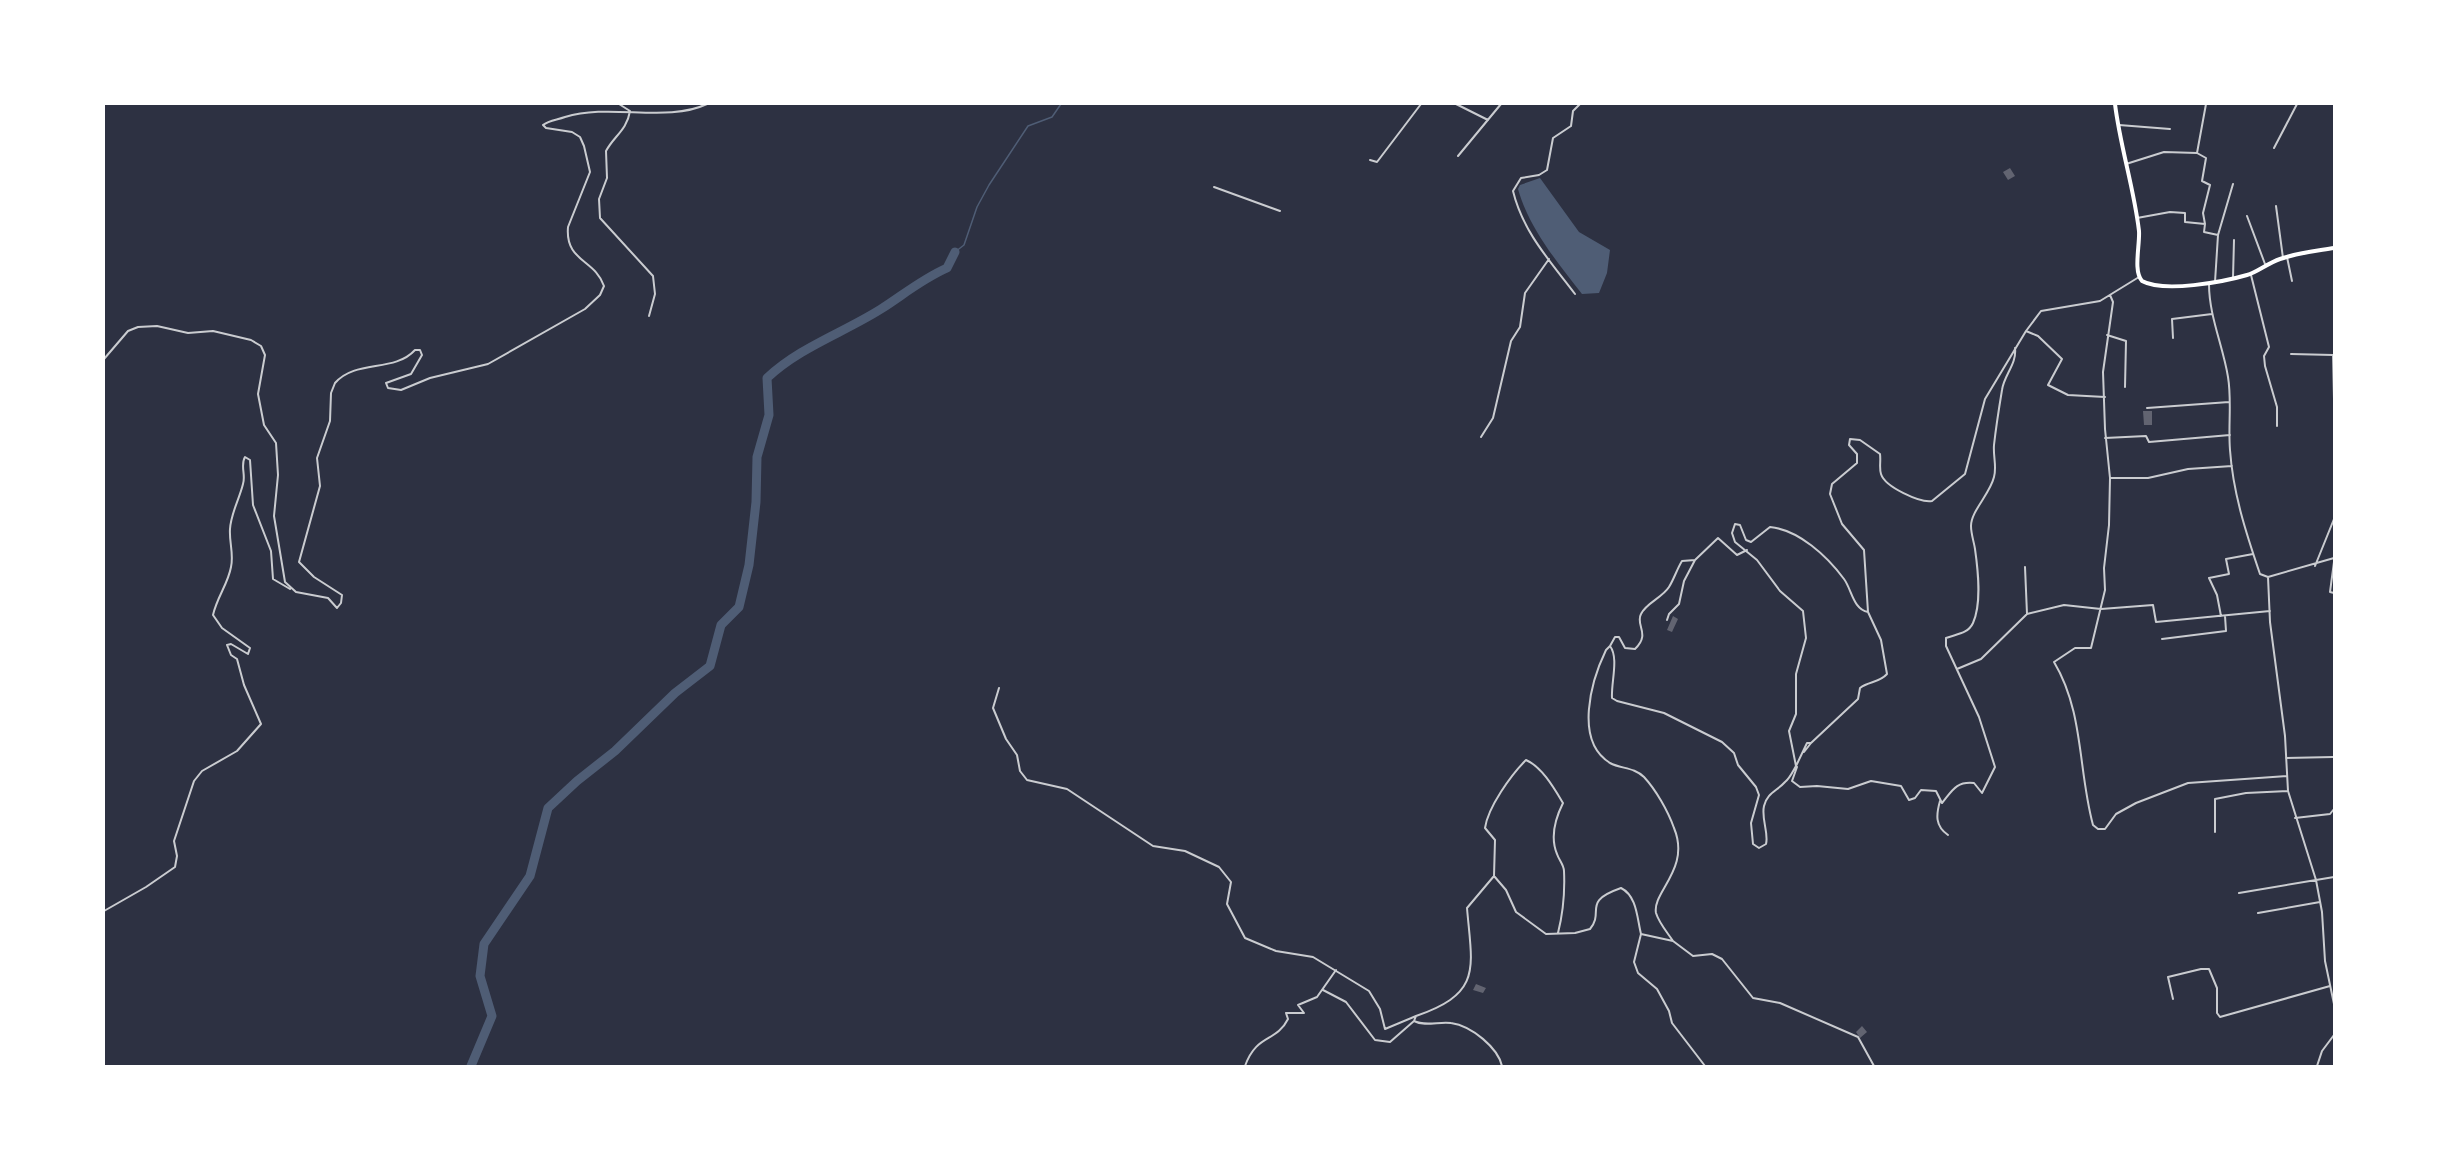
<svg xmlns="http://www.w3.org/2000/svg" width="2438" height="1170" font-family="'Crimson Pro',serif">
<rect width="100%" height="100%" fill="#2d3142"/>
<path fill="#4f5d75" d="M1540,178L1579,232L1610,250L1607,273L1599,293L1582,294C1557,262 1529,228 1518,189L1520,185Z"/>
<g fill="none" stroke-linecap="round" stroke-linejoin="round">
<path stroke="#4f5d75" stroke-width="1.5" d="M955,252L964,245L977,207L989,185L1028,126L1052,117L1061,104"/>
<path stroke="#4f5d75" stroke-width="9" d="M471,1066L492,1016L480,976L484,944L530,876L548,808L577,781L615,751L675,693L710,666L721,625L739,607L749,565L756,502L757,457L769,415L767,378C800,347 843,333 881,309C903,295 922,279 947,268L955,252"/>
</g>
<path fill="#626471" d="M2010,168L2015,176L2008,180L2003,172Z
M2143,411H2152V425H2144Z
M1673,616L1678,619L1672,632L1667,630Z
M1476,984L1486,988L1483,993L1473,990Z
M1862,1026L1867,1032L1860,1038L1856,1032Z"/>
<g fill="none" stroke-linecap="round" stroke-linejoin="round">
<path stroke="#caccd0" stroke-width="2" d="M619,104L630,111C627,130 614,136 606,151L607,178L599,199L600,218L653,276L655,294L649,316
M1456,104L1488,120
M2119,125L2170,129
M2274,148L2297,104
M2197,153L2206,158L2202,181L2210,185L2203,213L2205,224
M1458,156L1501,104
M1370,160L1377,162L1421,104
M2126,164L2164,152L2197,153L2206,104
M1214,187L1280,211
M2276,206L2283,258
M2247,216L2265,264
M2137,218L2170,212L2185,213V222L2205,224L2204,232L2218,235
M2287,257L2292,281
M2251,275L2269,347L2264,356L2265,366L2277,407V426
M2233,278L2234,240
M2215,282L2218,235L2233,184
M2209,284C2209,316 2223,346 2228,377C2232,401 2228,426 2230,450C2233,493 2246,533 2260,574L2268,577
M1575,294C1550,261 1523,232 1513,191L1521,178L1539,175L1547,170L1553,138L1571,126L1573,111L1580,104
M2110,295L2113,302L2103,372L2105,429L2110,478L2109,525L2104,568L2105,590L2091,648H2075L2054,662C2084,712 2078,770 2093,825L2098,829H2105L2116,814L2136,803L2188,783L2287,776
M2026,331L2038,336L2062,359L2048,385L2068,395L2105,397
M2107,335L2126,341L2125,387
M2173,338L2172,319L2212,314
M2291,354L2333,355L2334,399
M104,359L128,331L138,327L157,326L188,333L213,331L251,340L261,346L265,355L258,394L264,425L276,443L278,475L274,516L285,582L296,592L328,598L337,608L341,603L342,595L314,577L299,562L320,486L317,458L330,421L331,393L335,383C356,359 394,373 415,350H420L422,355L411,374L386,383L388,388L401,390L430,378L488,364L585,309L600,295L604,286C595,259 565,262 568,227L590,172L584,146L580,137L572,132L546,128L543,125C549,120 557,120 565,117C610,103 667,123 707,104
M2147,408L2229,402
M1481,437L1493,418L1511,341L1520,327L1525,293L1549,259
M2105,438L2146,436L2149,442L2230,435
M2110,478H2148L2188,469L2232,466
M2334,562L2330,592L2334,593
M2315,566L2334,519
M2025,567L2027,614
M2268,577L2270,622L2285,736L2288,791L2316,880L2322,912L2325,961L2334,1004
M2268,577L2334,558
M2221,616L2217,595L2209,578L2229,574L2226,559L2253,554
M1667,620L1669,614L1679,604L1684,581L1695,560
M2162,639L2226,631L2225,616
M1610,646L1615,637H1619L1625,648L1635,649C1651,634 1635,625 1641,614C1646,603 1662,598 1669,587C1674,579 1677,569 1682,561L1695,560L1718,538L1737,555L1747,550
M1957,669L1981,659L2027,614L2064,605L2101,609L2153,605L2156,622L2270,611
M999,688L993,708L1006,739L1017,755L1020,771L1027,780L1067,789L1153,846L1185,851L1219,867L1231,882L1227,904L1245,938L1276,951L1313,957L1369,991L1380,1009L1385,1029L1416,1016
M1804,752L1811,743
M2286,758L2333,757
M1796,766L1807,743H1811L1858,699L1860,688C1869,681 1879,683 1887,674L1881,640L1868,612L1864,550L1842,524L1830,494L1832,484L1857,463V454L1849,445L1850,439L1860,440L1880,454C1881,461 1879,468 1881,474C1885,487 1920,503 1932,501L1965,474L1985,399L2026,331L2041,311L2100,301L2139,277
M1797,767L1792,781L1800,787L1817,786L1848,789L1871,781L1901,786L1909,800L1915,798L1921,790L1936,791L1942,803C1952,791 1956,781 1974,783L1982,793L1995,767L1979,717L1946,646V638C1956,634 1968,634 1973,623C1982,603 1978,570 1975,549C1974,542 1971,534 1971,526C1971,511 1990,494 1994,477C1997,466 1993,457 1994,445C1996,427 1999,408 2002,390C2004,375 2017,364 2015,348
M1940,801C1936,815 1935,826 1948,835
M2295,818L2330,814L2334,809
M2215,832V799L2246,793L2288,791
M1494,876L1495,840L1485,828C1488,807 1511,775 1526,760C1542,767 1554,788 1563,803C1555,819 1550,837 1557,854C1559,860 1564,865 1564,871C1565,892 1563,913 1558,933
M2239,893L2334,877
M104,911L146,887L175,867L177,856L174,841L194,781L202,771L237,751L261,724L244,685L237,659L231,655L227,645L231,644L248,654L250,648L222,628L213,615C217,597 228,584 231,567C234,554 229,542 230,529C231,513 239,500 243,484C246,475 240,465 245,457L250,460L253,505L271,551L273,579L290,589
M2258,913L2320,902
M1641,934L1634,962L1638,973L1657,989L1669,1011L1672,1023L1705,1066
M1673,941C1667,932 1659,923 1656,913C1652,892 1691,869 1674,828C1668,811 1656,790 1644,777C1634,767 1621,769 1610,763C1574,741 1591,681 1606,650L1610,646C1619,658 1611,682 1612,698L1617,701L1664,713L1722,742L1734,753L1738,765L1756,787L1759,795L1751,823L1753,844L1759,848L1766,844C1769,833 1761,819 1764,806C1767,793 1777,791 1785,782C1790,778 1793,771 1796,766L1789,731L1796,714V674L1806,638L1803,611L1780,591L1757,560L1735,542L1732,533L1735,524L1740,525L1746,540L1751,542L1770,527C1799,530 1827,556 1844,579C1852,590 1853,609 1868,612
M1323,990L1346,1002L1375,1040L1390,1042L1414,1021L1416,1016C1483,993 1472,968 1467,908L1494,876L1506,890L1516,912L1546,934L1575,933L1590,929C1605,911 1581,902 1621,888C1637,896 1637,918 1641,934L1673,941L1693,956L1712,954L1722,959L1753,998L1780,1003L1858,1037L1874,1066
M2173,999L2168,977L2201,969H2209L2217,988V1013L2220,1017L2330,986
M1414,1021C1425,1027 1440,1021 1451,1023C1472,1026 1498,1048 1502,1066
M1245,1066C1257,1033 1276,1043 1288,1019L1286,1013H1304L1298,1005L1317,997L1336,970
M2317,1066L2322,1051L2334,1035"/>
<path stroke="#fff" stroke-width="4" d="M2115,104C2120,146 2134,188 2139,231C2140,245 2133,271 2142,281C2164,293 2223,282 2247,275C2256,273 2268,263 2280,259C2297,253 2316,251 2334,248"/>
</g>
<rect width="2438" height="1170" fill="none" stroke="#ffffff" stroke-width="210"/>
</svg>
